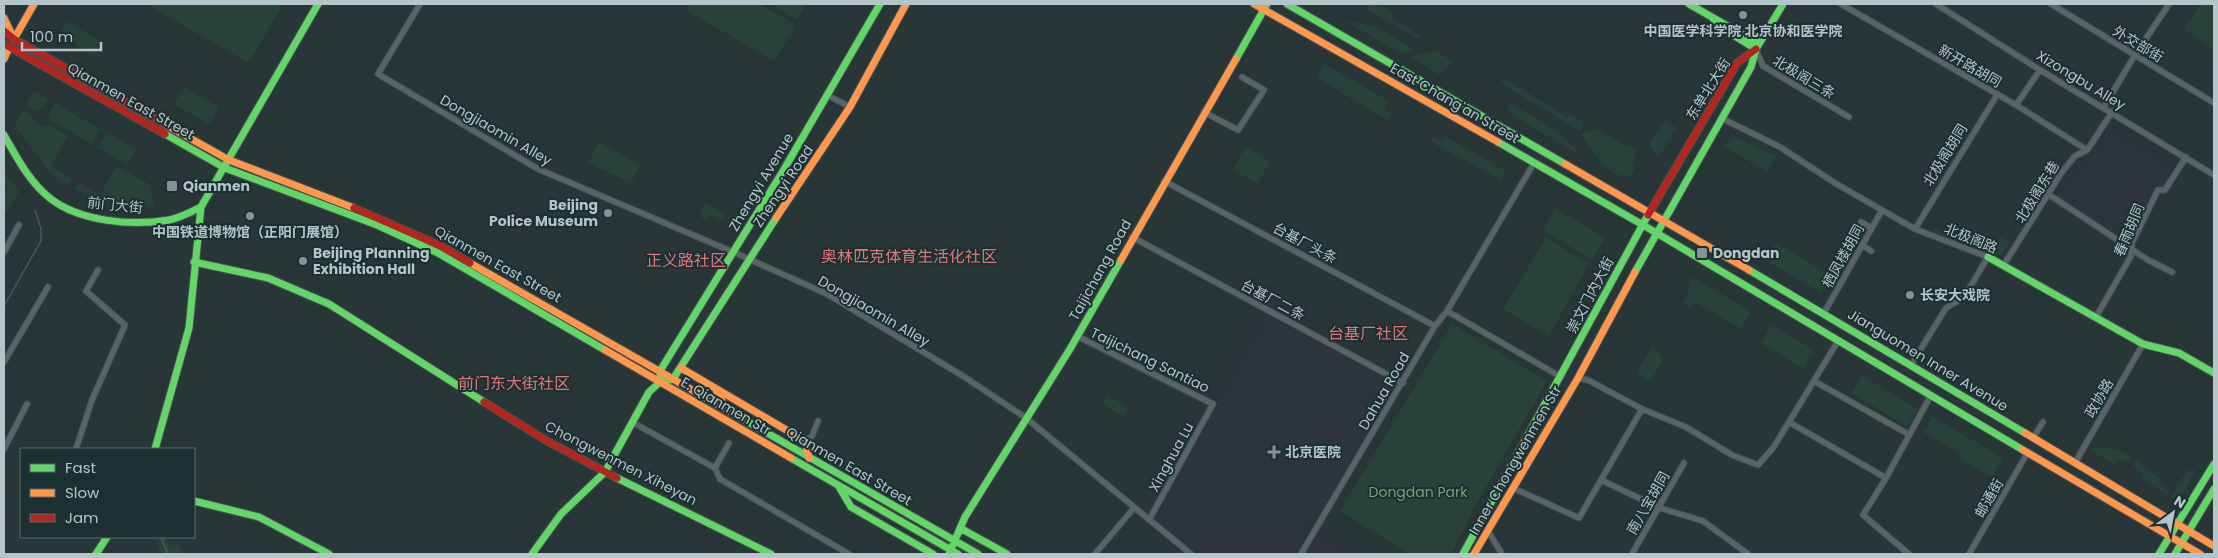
<svg xmlns="http://www.w3.org/2000/svg" width="2218" height="558" font-family="Poppins,'Noto Sans SC',sans-serif">
<rect width="100%" height="100%" fill="#293638"/>
<path fill="#2e343e" d="M2109,127L2162,158L2173,172L2164,186L2158,188L2127,241L2055,195L2075,167L2093,154Z
M1267,311L1399,384L1294,554H1199L1154,519Z
M1319,533L1355,554H1306Z"/>
<path fill="#284139" d="M146,4H283L249,63Z
M687,4H759L793,23L795,27L774,61L687,11Z
M769,4H807L797,20Z
M1371,4H1378L1395,14L1392,16L1393,19L1422,36L1418,39L1370,11L1367,9V5Z
M2201,4H2214V50L2184,29Z
M67,21L100,41L92,55L59,35Z
M1345,21L1375,26L1411,48V51L1401,54Z
M1435,50L1453,62L1440,75L1411,57Z
M1325,64L1389,101L1385,108L1392,114L1387,120L1316,77Z
M1504,78L1567,117L1569,116L1568,113L1582,121L1583,128L1579,131L1506,86L1501,81Z
M184,87L219,107L209,124L174,104Z
M34,91L48,99L41,111L37,109L36,112L25,106Z
M55,103L100,129L92,144L50,120L51,117L48,115Z
M1510,103C1535,118 1563,130 1580,155L1515,117L1507,107Z
M23,110L33,116L32,119L45,127L47,124L68,136L51,166L72,179L67,186L53,176L14,125Z
M1665,121L1677,128L1659,157L1655,154L1649,144Z
M1596,129L1627,146L1635,148L1634,171L1629,176C1609,180 1590,148 1581,134Z
M107,133L136,150L127,165L98,148Z
M1445,136L1506,171L1501,180L1431,142L1433,137L1441,141Z
M1733,136L1776,156L1767,172L1724,146Z
M599,142L640,165L631,183L588,163Z
M1246,146L1270,161L1258,184L1233,170Z
M116,166L149,184L155,206L107,200L74,190L78,183L100,195Z
M4,170L19,192L5,214L4,192L7,188L4,185Z
M705,203L726,214L725,218L721,221L710,216L708,221L702,218L700,214Z
M1555,208L1605,238L1592,260L1543,230Z
M1936,228L1950,236L1952,234L1963,240L1967,234L1983,244L1987,240L1992,244L1994,241L1998,243L2001,237L2010,242L2000,256L1933,232Z
M1546,238L1589,264L1549,336L1503,309Z
M1776,243L1832,276L1821,293L1766,260Z
M1692,277L1751,311L1741,329L1695,302L1691,308L1682,302L1687,296Z
M1452,324L1547,381L1475,506L1451,554H1410L1340,511Z
M1771,325L1814,350L1804,369L1761,343Z
M1652,347L1660,352L1658,355L1663,359L1650,382L1636,373Z
M1862,375L1918,410L1907,426L1851,393Z
M1107,395L1128,407L1123,417L1102,404Z
M1933,417L2003,458L1992,477L1957,457L1958,452L1923,432Z
M2093,447C2105,448 2124,448 2133,458L2129,464L2124,460H2118L2115,464L2092,452Z
M2137,460C2147,468 2167,482 2169,496L2142,479V474L2133,466Z
M2194,469L2195,472L2179,501L2171,497L2186,472Z
M154,537H167L172,547L179,544L183,554H160Z"/>
<g fill="none" stroke-linecap="round" stroke-linejoin="round">
<path stroke="#34595f" stroke-width="2" d="M161,537L168,554"/>
<g stroke="#475153" stroke-width="7">
<path id="street" d="M420,4L378,74L538,169L733,252L827,294L963,376L1026,418L1191,554
M1841,4L2016,105L2087,150
M1936,4L2040,70L2214,175
M2051,4L2214,103
M1756,50L1763,66L1849,117
M827,95L850,107
M2016,105L2040,70
M2104,107L2135,55L2169,4
M1204,112L1238,130L1264,90L1242,77
M1721,118L1780,147L1835,183L1915,229L1988,257L1964,297L1946,308L1911,365
M1164,181L1435,326
M2048,194L2148,260L2172,272
M1861,222L1871,228
M1915,229L1997,95
M1132,237L1403,383
M1862,245L1871,251
M4,252L19,225
M2003,266L2062,172L2075,156L2087,150L2092,143L2112,112
M1447,311L1561,377
M1824,313L1882,210
M2096,317L2131,256L2132,243L2158,190H2165L2186,157
M1077,336L1213,404L1149,520
M4,362L48,287
M1578,378L1588,380L1642,409L1686,427L1732,455L1758,465L1773,448L1789,422L1886,478L1931,395
M1814,381L1908,434
M632,422L715,468
M1789,422L1838,341
M2033,438L2043,422
M805,441L812,436L818,421
M729,443L715,468L720,479L849,554
M4,449L27,404
M76,449L92,400L125,325L86,291L98,270
M2075,463L2143,344
M1886,478L1863,515L1909,554
M1601,480L1660,508L1703,521L1748,554
M1513,488L1579,518L1642,409
M1488,531L1502,554
M1095,554L1134,508
M1301,554L1435,326L1447,311L1534,163
M1632,554L1684,463
M1969,554L2028,452"/>
</g>
<g stroke="#475153" stroke-width="9">
<path id="fast" d="M1287,4L1565,164
M1689,4L1759,44
M1714,20L1720,27L1756,49
M1236,59L1267,4
M165,134L225,168L377,225L438,253L605,350
M4,135C17,158 30,183 51,199C81,222 133,226 169,220C180,218 191,212 201,207
M1498,142L1643,225L2023,450
M1988,257L2143,344L2179,353L2214,373
M194,262L268,278L329,304L484,402
M1749,270L2025,433
M1635,272L1751,67L1756,49L1783,4
M660,377V371L783,171L880,4
M743,419L978,554
M155,449L189,328L201,207L318,4
M791,458L958,554
M617,478L771,554
M838,485L851,507L933,554
M194,501L259,517L329,554
M960,528L1007,554
M96,554L107,537
M532,554L561,514L605,472L649,392L660,382L673,379L776,218
M949,554L965,517L1070,349L1121,260
M1463,554L1648,215
M2159,554L2214,464
M2175,554L2214,489"/>
</g>
<g stroke="#475153" stroke-width="9">
<path id="slow" d="M1254,4L1498,142
M4,18L14,39
M14,39L34,4
M4,59L9,48
M163,123L229,160L354,208
M1565,164L1749,270
M776,218L850,107L906,4
M1121,260L1236,59
M470,263L743,419
M605,350L791,458
M681,368L805,441L809,458
M716,390L727,410
M2025,433L2214,546
M2023,450L2200,554
M1474,554L1578,378L1635,272"/>
</g>
<g stroke="#475153" stroke-width="9">
<path id="jam" d="M4,31L14,39L163,123
M4,44L165,134
M354,208L441,246L470,263
M1648,215L1737,63L1756,49
M484,402L547,441L617,478"/>
</g>
<use href="#street" stroke="#596466" stroke-width="5"/>
<use href="#fast" stroke="#63d668" stroke-width="7"/>
<use href="#slow" stroke="#ff974d" stroke-width="7"/>
<use href="#jam" stroke="#b3261e" stroke-width="7"/>
<path stroke="#5d676a" stroke-width="1" d="M4,306L41,241V229L35,210"/>
</g>
<g fill="#839396" stroke="#1c2f33" stroke-width="2">
<circle cx="1743" cy="15" r="5"/>
<rect x="166" y="180" width="12" height="12" rx="2.5"/>
<circle cx="608" cy="213" r="5"/>
<circle cx="250" cy="216" r="5"/>
<rect x="1696" y="247" width="12" height="12" rx="2.5"/>
<circle cx="303" cy="261" r="5"/>
<circle cx="1910" cy="295" r="5"/>
<path d="M1271.5 444.5h5v5h5v5h-5v5h-5v-5h-5v-5h5z"/>
</g>
<g text-anchor="middle" stroke-width="4" stroke-linejoin="round" paint-order="stroke">
<g font-size="14" font-weight="bold" fill="#b3c5c9" stroke="#1c2f33" text-anchor="start">
<text x="1743" y="36" text-anchor="middle">中国医学科学院 北京协和医学院</text>
<text x="183" y="191">Qianmen</text>
<text x="598" y="210" text-anchor="end">Beijing<tspan x="598" dy="16">Police Museum</tspan></text>
<text x="250" y="237" text-anchor="middle">中国铁道博物馆（正阳门展馆）</text>
<text x="313" y="258">Beijing Planning<tspan x="313" dy="16">Exhibition Hall</tspan></text>
<text x="1713" y="258">Dongdan</text>
<text x="1920" y="300">长安大戏院</text>
<text x="1285" y="457">北京医院</text>
</g>
<g font-size="14" fill="#b3c5c9" stroke="#1c2f33">
<text transform="translate(2138 44) rotate(31)" y="5">外交部街</text>
<text transform="translate(1970 66) rotate(30)" y="5">新开路胡同</text>
<text transform="translate(1804 77) rotate(31)" y="5">北极阁三条</text>
<text transform="translate(2081 80) rotate(31)" y="5">Xizongbu Alley</text>
<text transform="translate(1708 89) rotate(-58)" y="5">东单北大街</text>
<text transform="translate(131 101) rotate(29)" y="5">Qianmen East Street</text>
<text transform="translate(1455 103) rotate(30)" y="5">East Chang'an Street</text>
<text transform="translate(496 130) rotate(30)" y="5">Dongjiaomin Alley</text>
<text transform="translate(1945 155) rotate(-58)" y="5">北极阁胡同</text>
<text transform="translate(761 182) rotate(-59)" y="5">Zhengyi Avenue</text>
<text transform="translate(783 186) rotate(-56)" y="5">Zhengyi Road</text>
<text transform="translate(2037 192) rotate(-58)" y="5">北极阁东巷</text>
<text transform="translate(115 205) rotate(6)" y="5">前门大街</text>
<text transform="translate(2129 230) rotate(-67)" y="5">春雨胡同</text>
<text transform="translate(1971 238) rotate(22)" y="5">北极阁路</text>
<text transform="translate(1305 243) rotate(28)" y="5">台基厂头条</text>
<text transform="translate(1843 256) rotate(-61)" y="5">栖凤楼胡同</text>
<text transform="translate(498 264) rotate(29)" y="5">Qianmen East Street</text>
<text transform="translate(1100 270) rotate(-61)" y="5">Taijichang Road</text>
<text transform="translate(1590 295) rotate(-62)" y="5">崇文门内大街</text>
<text transform="translate(1273 300) rotate(28)" y="5">台基厂二条</text>
<text transform="translate(874 311) rotate(30)" y="5">Dongjiaomin Alley</text>
<text transform="translate(1150 360) rotate(26)" y="5">Taijichang Santiao</text>
<text transform="translate(1928 360) rotate(31)" y="5">Jianguomen Inner Avenue</text>
<text transform="translate(1384 391) rotate(-60)" y="5">Dahua Road</text>
<text transform="translate(2099 398) rotate(-60)" y="5">政协路</text>
<text transform="translate(726 406) rotate(30)" y="5">E. Qianmen Str</text>
<text transform="translate(1171 457) rotate(-61)" y="5">Xinghua Lu</text>
<text transform="translate(1515 460) rotate(-60)" y="5">Inner Chongwenmen Str</text>
<text transform="translate(621 463) rotate(27)" y="5">Chongwenmen Xiheyan</text>
<text transform="translate(849 466) rotate(30)" y="5">Qianmen East Street</text>
<text transform="translate(1989 498) rotate(-60)" y="5">邮通街</text>
<text transform="translate(1648 503) rotate(-60)" y="5">南八宝胡同</text>
</g>
<g font-size="14" fill="#7aa070" stroke="#1c2f33">
<text x="1418" y="497">Dongdan Park</text>
</g>
<g font-size="16" fill="#de7777" stroke="#1c2f33">
<text x="909" y="262">奥林匹克体育生活化社区</text>
<text x="686" y="266">正义路社区</text>
<text x="1368" y="339">台基厂社区</text>
<text x="514" y="389">前门东大街社区</text>
</g>
</g>
<rect width="2218" height="558" fill="none" stroke="#b3c5c9" stroke-width="10"/>
<rect x="20" y="448" width="175" height="90" fill="#1c2f33" stroke="#586b6f"/>
<rect x="30" y="464" width="25" height="8" fill="#63d668" stroke="#586b6f"/>
<text x="65" y="473" font-size="15" fill="#b3c5c9">Fast</text>
<rect x="30" y="489" width="25" height="8" fill="#ff974d" stroke="#586b6f"/>
<text x="65" y="498" font-size="15" fill="#b3c5c9">Slow</text>
<rect x="30" y="514" width="25" height="8" fill="#b3261e" stroke="#586b6f"/>
<text x="65" y="523" font-size="15" fill="#b3c5c9">Jam</text>
<g transform="translate(2173 513) rotate(32)" stroke="#1c2f33" stroke-width="4" paint-order="stroke">
<path d="M0-4L9 19L0 12L-9 19Z" fill="#b3c5c9"/>
<text y="-8" font-size="14" font-weight="bold" text-anchor="middle" fill="#b3c5c9">N</text>
</g>
<path d="M22 42v8h79v-8" fill="none" stroke="#b3c5c9" stroke-width="2.5"/>
<text x="30" y="42" font-size="15" fill="#b3c5c9" stroke="#1c2f33" stroke-width="4" paint-order="stroke">100 m</text>
</svg>
